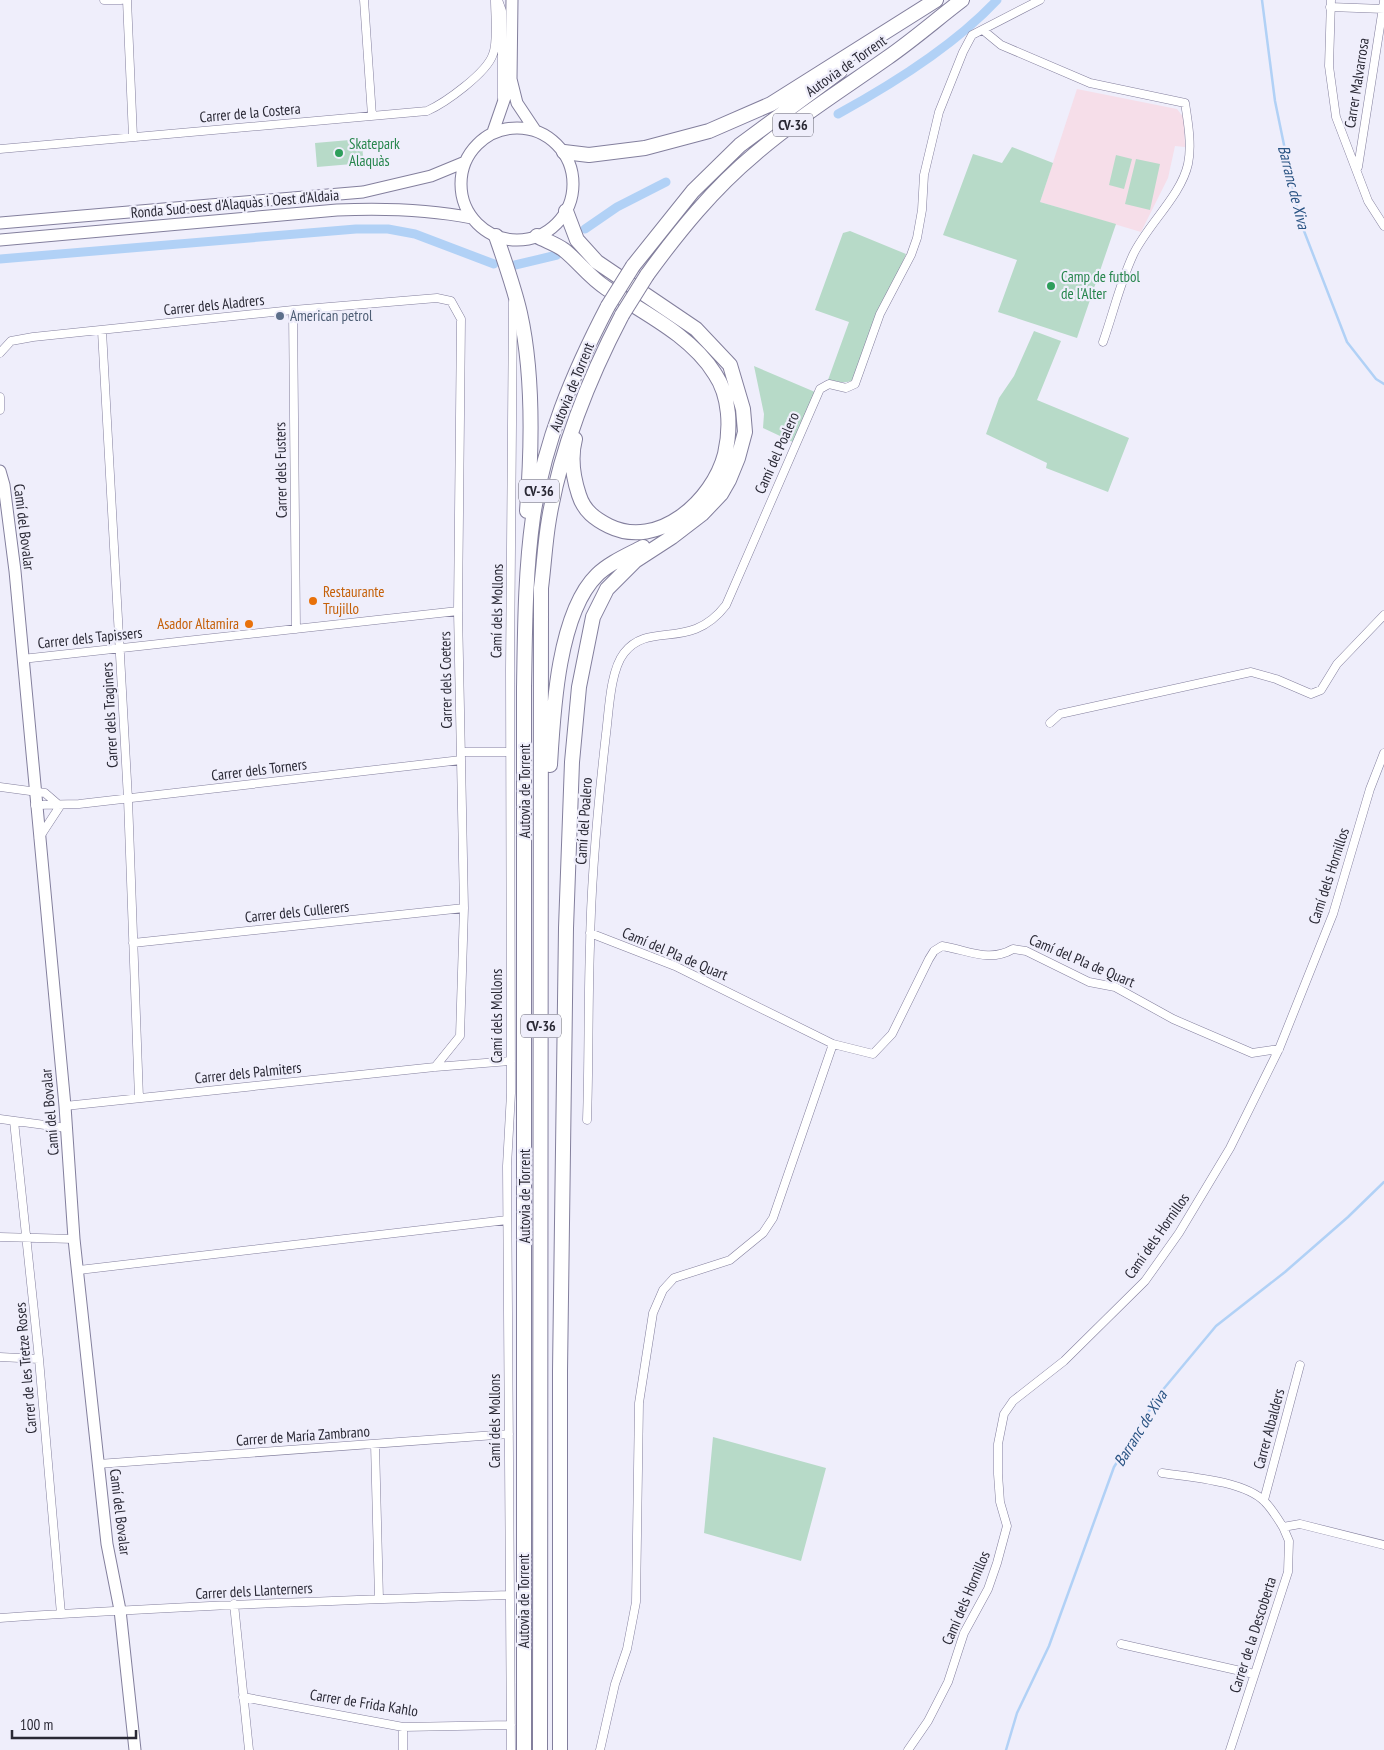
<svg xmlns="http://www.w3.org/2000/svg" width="1384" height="1750" font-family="'PT Sans Narrow',sans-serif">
<rect width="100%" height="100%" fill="#efeefb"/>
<path fill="#f6dee9" d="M1077,89L1177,109L1184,118L1185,147L1175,146L1168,178L1141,232L1040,202Z"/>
<path fill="#b7dac8" d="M361,139L364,163L317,167L315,143Z
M1012,147L1053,163L1040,202L1116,224L1077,338L998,312L1017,260L943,235L973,154L1002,163Z
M1116,155L1132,159L1124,189L1109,185Z
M1136,159L1160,164L1150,210L1125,204Z
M850,231L906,254L854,379C847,385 837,381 828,380L849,322L815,310L843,233Z
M1034,331L1061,341L1037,400L1129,438L1108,492L1046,468L1047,463L986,434L999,398L1014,376Z
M754,366L815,392L795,443L763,428L764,414Z
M713,1437L826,1468L801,1561L704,1533Z"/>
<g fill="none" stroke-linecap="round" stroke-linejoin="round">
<path stroke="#b1d1f6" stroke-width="2.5" d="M1262,0L1275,101L1299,218L1347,342L1376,379L1384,384
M1006,1750L1017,1713L1049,1646L1114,1467L1161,1392L1216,1326L1285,1272L1348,1217L1384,1182"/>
<path stroke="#b1d1f6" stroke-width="9" d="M838,114C891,85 956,44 997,0
M585,229L617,207L666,182
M0,259L356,229H388L415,234L494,264
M515,265L557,255"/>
<g stroke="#837f9d" stroke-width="9">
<path id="street" d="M104,0H121
M127,0L133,137
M364,0L372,116
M498,0L502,11V98
M1331,0L1329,66L1336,117L1368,201L1384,226
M1330,7L1384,9
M984,31L1001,45L1090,83L1185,103C1188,122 1192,146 1188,164C1181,196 1147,225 1133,255C1120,283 1113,314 1103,342
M0,149L427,111C445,103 487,73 493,54C498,42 495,14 495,0
M1358,167L1384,1
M293,310L296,629
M102,331L128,799L139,1098
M0,353L11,341L33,337L293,310L437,298L451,301L461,319L458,611L464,908L460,1036L435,1067
M0,397V410
M22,659L458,611
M1050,723L1060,714L1251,672L1276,679L1311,694L1321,690L1337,664L1384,615
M461,752H510
M0,787L45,793L60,806
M35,805L79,804L461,760
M39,838L60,806
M590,933L675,966L833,1044L873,1054L892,1034L929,959L934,951L942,946C968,950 989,963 1013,949L1026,951L1089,982L1115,987L1173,1019L1252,1053L1279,1049
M133,943L464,908
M65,1106L435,1067L511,1061
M0,1119L67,1128
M587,1120C589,1062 588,1004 590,946C591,875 598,804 606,734C609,711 610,671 624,653C650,620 690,652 726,605L820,389L829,384L846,388L855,384L880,314L911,255L917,238L922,210L924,175L939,112L963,52L972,35L1040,0
M14,1121L39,1359L61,1614
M0,1237L74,1239
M79,1270L507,1220
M0,1357L39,1359
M375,1444L379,1599
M98,1464L509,1434
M1162,1473C1190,1477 1245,1481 1265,1502C1272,1509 1278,1519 1283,1527L1300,1524L1384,1545
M1264,1500L1300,1365
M234,1604L249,1750
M0,1618C169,1606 339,1600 510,1595
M1121,1644L1254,1674
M243,1697L403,1727L511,1725
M403,1727V1750
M511,1750L507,1166L511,1093L510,670L513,302
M600,1750L615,1684L627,1649L636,1602L639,1403L653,1313L663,1290L674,1278L730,1260L763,1233L773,1218L833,1044
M908,1750L928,1721L948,1682L964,1633L988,1589L997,1563L1007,1526L1000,1502L998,1474V1444L1004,1414L1013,1401L1064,1361L1145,1281L1179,1233L1230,1148L1279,1049L1333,914L1370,789L1384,753
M1230,1750L1288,1572L1289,1541L1283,1527"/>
</g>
<g stroke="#837f9d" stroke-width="13">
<path id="secondary" d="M512,0L511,79L517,103L535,130
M461 184a56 56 0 1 1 112 0a56 56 0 1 1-112 0Z
M493,132L511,80
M0,223L363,192L431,176L465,162
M0,240L337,210C383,208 427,209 472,218
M0,471L4,485L15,571L65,1106L74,1239L107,1544L120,1610L135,1750"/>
</g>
<g stroke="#837f9d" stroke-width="16">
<path id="highway" d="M564,152L589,155L645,148L709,131L771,104L936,0
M496,236C505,262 514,287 520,313C534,376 532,448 527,511
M537,236C546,241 556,244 564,250C579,262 589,277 606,288C642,312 691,335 715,374C730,396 731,428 725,454C713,501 658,550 609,526C595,519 584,511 579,495C573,477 570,458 575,439
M633,266L693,191L740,145L840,71
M647,275C679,231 713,189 755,154C797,118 843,89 887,58C913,40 937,19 962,0
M550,765C553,713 558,613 597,575C609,563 628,555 643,547
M524,1750V688C525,631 525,574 533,517C544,442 573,373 608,306
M540,1750L541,588C544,565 545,542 549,519C561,447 588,380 622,315
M560,1750V1371L566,928L572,762L579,687L593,617L607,589L635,561L672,537L702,514L721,494L729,480L738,458L745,432L743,409L730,365L696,329L597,262L577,240L566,211"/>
</g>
<use href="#street" stroke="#fff" stroke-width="8"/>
<use href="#secondary" stroke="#fff" stroke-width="11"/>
<use href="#highway" stroke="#fff" stroke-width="14"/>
<g stroke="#837f9d" stroke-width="16" stroke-linecap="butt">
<path id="highway-bridge" d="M608,306L633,266
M622,315L647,275"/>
</g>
<use href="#highway-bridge" stroke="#fff" stroke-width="14"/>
</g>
<g fill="#2e9e5b" stroke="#efeefb" stroke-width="2">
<circle cx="339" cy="153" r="5"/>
<circle cx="1051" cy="286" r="5"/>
</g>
<circle fill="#5c6f8a" stroke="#efeefb" stroke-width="2" cx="280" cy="316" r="5"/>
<g fill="#e8710a" stroke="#efeefb" stroke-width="2">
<circle cx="313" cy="601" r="5"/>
<circle cx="249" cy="624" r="5"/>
</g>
<g text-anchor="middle" stroke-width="4.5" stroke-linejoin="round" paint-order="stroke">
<g fill="#efeefb" stroke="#656470" stroke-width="1">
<rect x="773" y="113.5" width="40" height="23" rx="4"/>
<rect x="519" y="479.5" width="40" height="23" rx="4"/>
<rect x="521" y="1014.5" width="40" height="23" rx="4"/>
</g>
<g font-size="14" font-weight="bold" fill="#2a2935">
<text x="793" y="130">CV-36</text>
<text x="539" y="496">CV-36</text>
<text x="541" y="1031">CV-36</text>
</g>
<g font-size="15" fill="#2a2935" stroke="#efeefb">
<text transform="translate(846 66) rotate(-35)" y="5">Autovia de Torrent</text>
<text transform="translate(1357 83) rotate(-81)" y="5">Carrer Malvarrosa</text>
<text transform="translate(250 113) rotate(-5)" y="5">Carrer de la Costera</text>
<text transform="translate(235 204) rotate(-5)" y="5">Ronda Sud-oest d'Alaquàs i Oest d'Aldaia</text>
<text transform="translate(214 305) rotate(-6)" y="5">Carrer dels Aladrers</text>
<text transform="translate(572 387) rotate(-68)" y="5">Autovia de Torrent</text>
<text transform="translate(777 453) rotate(-66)" y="5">Camí del Poalero</text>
<text transform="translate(281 470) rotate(-91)" y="5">Carrer dels Fusters</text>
<text transform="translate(24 527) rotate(83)" y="5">Camí del Bovalar</text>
<text transform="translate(497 611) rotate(-89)" y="5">Camí dels Mollons</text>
<text transform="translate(90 638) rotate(-6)" y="5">Carrer dels Tapissers</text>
<text transform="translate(446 680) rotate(-91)" y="5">Carrer dels Coeters</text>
<text transform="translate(110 715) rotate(-93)" y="5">Carrer dels Traginers</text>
<text transform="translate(259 770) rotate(-7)" y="5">Carrer dels Torners</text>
<text transform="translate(525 791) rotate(-90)" y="5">Autovia de Torrent</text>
<text transform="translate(584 821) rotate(-86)" y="5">Camí del Poalero</text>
<text transform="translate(1329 876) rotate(-72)" y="5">Camí dels Hornillos</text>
<text transform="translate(297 912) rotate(-6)" y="5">Carrer dels Cullerers</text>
<text transform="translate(675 954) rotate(23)" y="5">Camí del Pla de Quart</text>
<text transform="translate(1082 961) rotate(23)" y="5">Camí del Pla de Quart</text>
<text transform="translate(497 1016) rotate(-90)" y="5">Camí dels Mollons</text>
<text transform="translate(248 1073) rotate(-6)" y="5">Carrer dels Palmiters</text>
<text transform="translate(50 1112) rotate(-95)" y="5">Camí del Bovalar</text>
<text transform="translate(525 1196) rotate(-90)" y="5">Autovia de Torrent</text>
<text transform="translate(1157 1236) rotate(-55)" y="5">Camí dels Hornillos</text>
<text transform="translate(26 1368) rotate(-95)" y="5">Carrer de les Tretze Roses</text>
<text transform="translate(495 1421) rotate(-90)" y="5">Camí dels Mollons</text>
<text transform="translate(1269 1429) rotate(-75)" y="5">Carrer Albalders</text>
<text transform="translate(303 1436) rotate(-4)" y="5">Carrer de María Zambrano</text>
<text transform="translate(120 1512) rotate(83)" y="5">Camí del Bovalar</text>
<text transform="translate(254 1591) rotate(-3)" y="5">Carrer dels Llanterners</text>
<text transform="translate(966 1598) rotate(-67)" y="5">Camí dels Hornillos</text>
<text transform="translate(524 1601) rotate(-90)" y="5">Autovia de Torrent</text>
<text transform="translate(1253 1635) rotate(-72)" y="5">Carrer de la Descoberta</text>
<text transform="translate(364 1703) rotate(9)" y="5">Carrer de Frida Kahlo</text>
</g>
<g font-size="15" fill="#27864d" stroke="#efeefb" text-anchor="start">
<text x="349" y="149">Skatepark<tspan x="349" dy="17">Alaquàs</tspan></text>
<text x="1061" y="282">Camp de futbol<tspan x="1061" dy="17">de l'Alter</tspan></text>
</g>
<g font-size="15" fill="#4e5e75" stroke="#efeefb" text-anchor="start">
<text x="290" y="321">American petrol</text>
</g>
<g font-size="15" fill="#c56008" stroke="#efeefb" text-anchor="start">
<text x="323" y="597">Restaurante<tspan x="323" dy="17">Trujillo</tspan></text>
<text x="239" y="629" text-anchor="end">Asador Altamira</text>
</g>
<g font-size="16" font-style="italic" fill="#295383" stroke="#efeefb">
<text transform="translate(1294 187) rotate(76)" y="6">Barranc de Xiva</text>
<text transform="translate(1140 1428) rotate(-58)" y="6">Barranc de Xiva</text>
</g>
</g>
<path d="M12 1730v8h124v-8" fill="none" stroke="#2a2935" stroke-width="2.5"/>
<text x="20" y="1730" font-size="15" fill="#2a2935" stroke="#efeefb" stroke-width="4" paint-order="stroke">100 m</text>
</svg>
